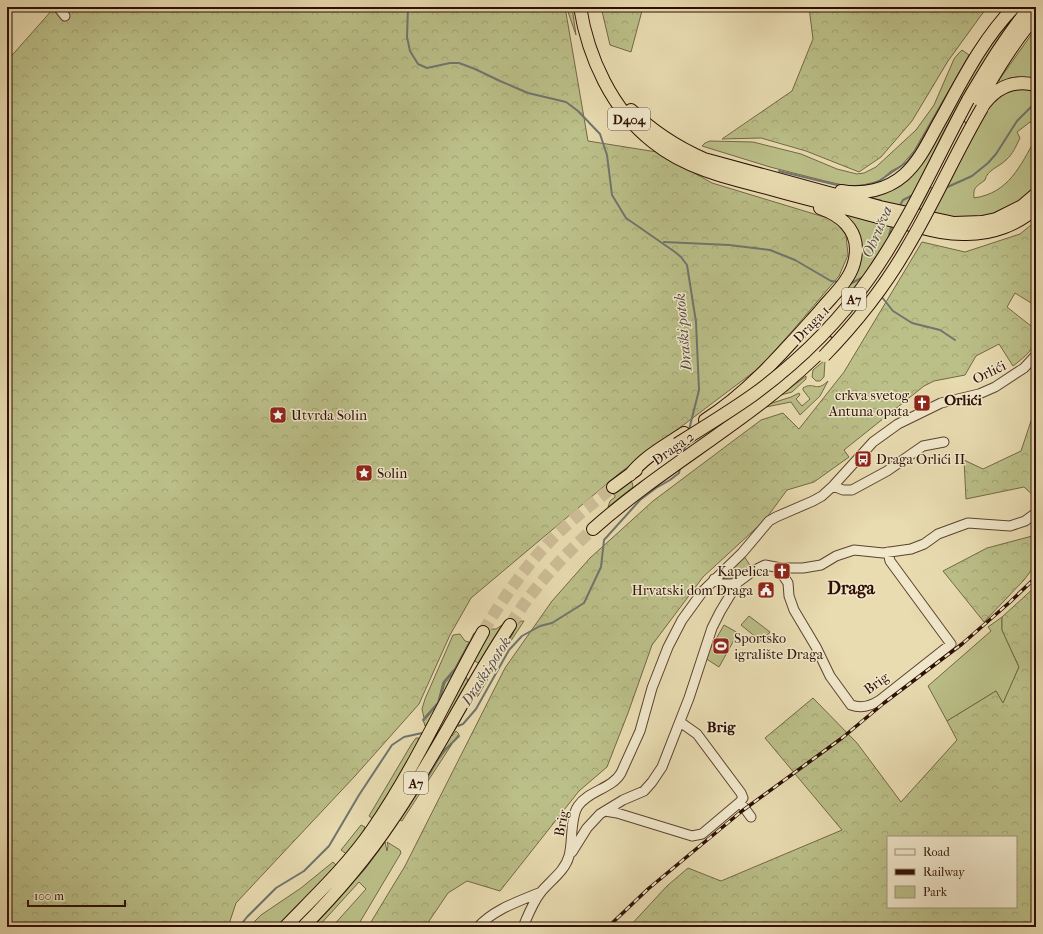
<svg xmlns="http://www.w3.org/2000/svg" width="1043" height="934" font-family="'IM FELL French Canon',serif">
<defs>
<pattern id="forest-crowns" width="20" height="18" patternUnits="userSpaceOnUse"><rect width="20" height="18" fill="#bbbf88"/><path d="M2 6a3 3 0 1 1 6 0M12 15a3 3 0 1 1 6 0" fill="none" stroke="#a1a374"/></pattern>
</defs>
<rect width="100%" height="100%" fill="#e9dcb1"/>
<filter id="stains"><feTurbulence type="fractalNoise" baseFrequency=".005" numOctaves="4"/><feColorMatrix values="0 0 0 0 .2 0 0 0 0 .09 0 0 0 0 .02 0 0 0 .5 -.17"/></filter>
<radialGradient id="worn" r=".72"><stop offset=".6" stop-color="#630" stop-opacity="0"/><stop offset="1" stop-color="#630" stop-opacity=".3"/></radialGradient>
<path fill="#bbbf88" stroke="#746746" d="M567,7H572L576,35L567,9Z
M1020,7H1024L970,88L968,87L944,131L915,190L944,186L985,109L1005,91L999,80L1036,28V125L1030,122L1017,132L1020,138C1016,146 1013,154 1006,160C999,167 987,170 985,180C976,187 973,187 974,198C1009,193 1020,166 1036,138V187L1024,198L991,215L895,227L853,292L839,295L859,263L840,213L875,222L881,200L870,198L869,199L861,197L894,185L983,51Z
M962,50L969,55L914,151L901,166L891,171L881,180L875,182L863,185L847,186L825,181L770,167L702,146L705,143L710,141L753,142L801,154L837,169L857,174L864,173L876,167L916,130L934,105L954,59L958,54Z
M825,360L824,377L820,381H816L812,377L813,370Z
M806,376V379L792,392L781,395Z
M828,381L820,396L800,415L791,402L766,407V405L791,397L799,393L800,395L796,399L802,406L810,399L803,390V388C814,381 816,393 828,381Z
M630,480L632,482L633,487L608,507L610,501L615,497V495L612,494Z
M744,556L751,567L730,579L722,578Z
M749,616L770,632L762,642L741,625Z
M1002,617V630L1019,667L1003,704L996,691L947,721L928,686L991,631L988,627Z
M521,621H524L501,656L478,696L475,697L514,632L513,631L518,623Z
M502,625L503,626L481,662L478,663L473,660L491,629H496Z
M724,625L738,633L719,667L705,658Z
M510,632L512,633L485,677L455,730L451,735L452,736L456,731L459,734L453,742L440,753L427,776L400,818L481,679Z
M474,633L476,634L429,721L425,726L424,722H423L439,703L445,683L457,669L471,642L470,641Z
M460,634L465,641L469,642L455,668L443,682L438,702L424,718L422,709L425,699L453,635Z
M463,678H467L468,683L433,744H429Z
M416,738H419L417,743L390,795L348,855L341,850L361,825L365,827L364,830V831L373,819L369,816L411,745Z
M452,744L402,821L400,820C417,796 431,764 452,744Z
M385,842L387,851L388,846L387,842L400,850L401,853L357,927H332L366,889L359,882L318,927H312L365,869Z
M333,862L338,867L277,927H252L255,921L261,915L301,888Z"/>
<path fill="url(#forest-crowns)" stroke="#746746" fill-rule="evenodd" d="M52,7H565L588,141L657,152L712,183L834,220L846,235L848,255L839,276L794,329L759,368L621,472L471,598L450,635L419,704L355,776L236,903L228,927H7V61L53,9Z
M601,7H643L631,52L610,45Z
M809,7H989L982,14L948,61L912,121L881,157L859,172L806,151L761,138L722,139L792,91L813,39Z
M1036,221V306L1015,293L1007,307L1036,330C1036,349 1027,355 1013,366L999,344L976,356L965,375L934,381L924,386L844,450L849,457L814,482L787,490L765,520L703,577L652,645L628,713L607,767L579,791L500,891L467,881L448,893L425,927H368L405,866L505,668L552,601L590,558L653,501L761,420L783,413L799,429L844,372L922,242L965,252L1020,234Z
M1036,406V495L1035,497L1024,487L966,499L964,460L983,469L1021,451Z
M1036,535V564L1024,580L984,622L943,571L987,548Z
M1036,586V927H629L667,886L688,868L721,881L842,830L765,738L813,698L857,743L901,802L957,740L947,721L996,691L1003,703L1019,667L1002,630V617ZM888,837H1016V907H888Z"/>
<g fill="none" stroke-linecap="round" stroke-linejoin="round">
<path stroke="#6f756e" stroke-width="2" d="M408,7L407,37L410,51L418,64L427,68L450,63H459L475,69L500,81L528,93L566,102L578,111L600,134L607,155L612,195L626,218L675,252L681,257L687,265L696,322L699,390L689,430
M779,171L841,186
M859,186L873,184L879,181L907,162L916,150L946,97
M943,189L972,176L988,163L996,154L1017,121L1036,102
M899,207L903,200L913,195
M888,239L892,224
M664,242L729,245L770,250L795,260L831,281L839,282
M848,283L850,284L865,276
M881,296L893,311L912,323L940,330L955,340
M683,454L686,444
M423,720L438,703L444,682L456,668L470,642
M458,726L463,724L476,709L509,650L522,636L540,626L552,623L584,603L601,567L604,540L640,500L656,488L670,480L679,473L680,468
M399,820L426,780L441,754L459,736
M354,880L365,868L379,849
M239,927L247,917L276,888L304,871L329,846L359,795L392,745L404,737L422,733"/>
<path stroke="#cdbd97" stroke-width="12" stroke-dasharray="12 6" stroke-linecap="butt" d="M510,625C533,588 561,558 593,529
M483,632C503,598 525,567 552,539C571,520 592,504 613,487"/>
<g stroke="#5c422e" stroke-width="11">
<path id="minor" d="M58,7L65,16
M833,486L843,490H852L887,471L923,446L944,442
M778,568L788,583L789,596L794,610L816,647L830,676L851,705C862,709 871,706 880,700L951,644L890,561L888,552
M714,579L721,584H732L738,582L753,571L765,565L781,568H803L821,565L836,556L854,550L883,553L911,549L924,544L938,534L968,523L1010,526L1025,521L1036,513
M740,802L751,817
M605,811L617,813L692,836L702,834L740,802L743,798L741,793L697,734L680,722
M572,852L587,828L600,814L623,800L644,791L652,782L662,767L689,698L712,628L720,612L738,582
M478,927C494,909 520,901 541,892
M523,927C528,915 533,902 541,892C551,880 565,871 569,856C573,841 570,818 578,806C589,790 612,789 621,773L640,731L652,688L661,665L668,647L682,620L703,591L742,553L769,521L776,517L813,501L822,496L833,486L873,442L898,424L941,403L979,394L995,387L1024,368L1036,355"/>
</g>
<g stroke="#2d0f03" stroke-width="14">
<path id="highway" d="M580,7C588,57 612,110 653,142C685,168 727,178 767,188C795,196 823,203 852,210C870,215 889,220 907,224C927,229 946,235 967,234C992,234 1017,225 1036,208
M968,100C987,68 1006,36 1030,7
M982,107C995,88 1013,79 1036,85
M631,110C652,131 677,147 704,159L880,207L954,223L982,222L996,219L1022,206L1036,194
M970,118C989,83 1010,46 1036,16
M841,191C863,195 887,190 904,175C921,160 930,138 941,119C963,79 982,40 1014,7
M705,420C749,392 784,351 819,312C831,297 849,282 854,263C862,234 845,217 820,208
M630,475C645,456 665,446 684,433
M613,487L636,470
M593,529C668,462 759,416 829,343
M285,927C315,896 347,866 372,830C415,768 446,698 483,632
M303,927C336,894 366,859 392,820C435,757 468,688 510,625"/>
</g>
<use href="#minor" stroke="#f1e8cc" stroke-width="9"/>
<use href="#highway" stroke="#e9dcb1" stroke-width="12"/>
<g stroke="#2d0f03" stroke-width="3.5">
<path id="rail" d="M608,927L648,889L742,811L842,738L884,703L962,644L1010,602L1036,577"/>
</g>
<use href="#rail" stroke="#f1e8cc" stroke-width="2" stroke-dasharray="6" stroke-linecap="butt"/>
<g stroke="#2d0f03" stroke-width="14" stroke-linecap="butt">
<path id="highway-bridge" d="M824,356C856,323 884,288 907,248C934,203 955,154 982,108
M677,444C703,428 729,412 753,395C798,362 838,323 870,277C909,222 936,159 968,100"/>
</g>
<use href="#highway-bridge" stroke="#e9dcb1" stroke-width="12"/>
</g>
<defs>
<g id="church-square" transform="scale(0.9)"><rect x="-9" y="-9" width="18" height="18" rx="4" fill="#8f2418" stroke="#f1e8cc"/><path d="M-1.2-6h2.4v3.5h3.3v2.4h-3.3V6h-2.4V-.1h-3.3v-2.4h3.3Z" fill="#fff"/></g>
<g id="sight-square" transform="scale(0.9)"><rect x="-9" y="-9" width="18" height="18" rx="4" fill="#8f2418" stroke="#f1e8cc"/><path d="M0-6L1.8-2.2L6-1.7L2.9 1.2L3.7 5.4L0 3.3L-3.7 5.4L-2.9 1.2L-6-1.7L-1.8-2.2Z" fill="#fff"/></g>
<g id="bus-square" transform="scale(0.9)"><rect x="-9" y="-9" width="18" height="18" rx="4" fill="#8f2418" stroke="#f1e8cc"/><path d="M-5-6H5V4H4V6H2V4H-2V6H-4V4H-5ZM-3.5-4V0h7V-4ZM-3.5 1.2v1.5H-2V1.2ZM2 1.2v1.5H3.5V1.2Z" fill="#fff"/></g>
<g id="civic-square" transform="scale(0.9)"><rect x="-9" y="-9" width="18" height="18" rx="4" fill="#8f2418" stroke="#f1e8cc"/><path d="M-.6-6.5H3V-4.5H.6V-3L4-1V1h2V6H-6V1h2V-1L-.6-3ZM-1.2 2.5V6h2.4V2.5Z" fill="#fff"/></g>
<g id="stadium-square" transform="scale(0.9)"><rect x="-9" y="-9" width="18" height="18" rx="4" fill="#8f2418" stroke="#f1e8cc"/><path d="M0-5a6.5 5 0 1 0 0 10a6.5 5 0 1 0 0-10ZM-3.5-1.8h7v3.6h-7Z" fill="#fff"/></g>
</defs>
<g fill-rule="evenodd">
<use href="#church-square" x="922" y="403"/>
<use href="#sight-square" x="278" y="415"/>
<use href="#bus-square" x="863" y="459"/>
<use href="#sight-square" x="364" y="473"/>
<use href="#church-square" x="782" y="571"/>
<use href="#civic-square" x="766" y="590"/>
<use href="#stadium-square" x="721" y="646"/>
</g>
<g text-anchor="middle" stroke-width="3" stroke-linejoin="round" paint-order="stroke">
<g fill="#f1e8cc" stroke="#68503f" stroke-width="1">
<rect x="608" y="108" width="42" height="22" rx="3"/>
<rect x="842" y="288" width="24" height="22" rx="3"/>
<rect x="404" y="772" width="24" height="22" rx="3"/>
</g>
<g font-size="13" font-weight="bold" fill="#2d0f03">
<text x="629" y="124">D404</text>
<text x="854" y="304">A7</text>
<text x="416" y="788">A7</text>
</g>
<g font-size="14" fill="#2d0f03" stroke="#f1e8cc">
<text transform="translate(811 324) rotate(-46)" y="5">Draga 1</text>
<text transform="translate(989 372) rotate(-26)" y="5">Orlići</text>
<text transform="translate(673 448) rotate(-35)" y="5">Draga 2</text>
<text transform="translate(876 683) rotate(-36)" y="5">Brig</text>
<text transform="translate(561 823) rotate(-80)" y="5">Brig</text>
</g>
<g font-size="14" fill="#2d0f03" stroke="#f1e8cc" text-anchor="start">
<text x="909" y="400" text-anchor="end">crkva svetog<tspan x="909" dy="16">Antuna opata</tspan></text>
<text x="291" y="420">Utvrda Solin</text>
<text x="876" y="464">Draga Orlići II</text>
<text x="377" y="478">Solin</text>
<text x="769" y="576" text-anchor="end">Kapelica</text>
<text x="753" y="595" text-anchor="end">Hrvatski dom Draga</text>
<text x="734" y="643">Sportsko<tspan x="734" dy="16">igralište Draga</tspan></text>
</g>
<g font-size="15" font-style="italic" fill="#544a42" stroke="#f1e8cc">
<text transform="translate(877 232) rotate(-67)" y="5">Ohrušva</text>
<text transform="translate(683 332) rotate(-95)" y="5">Draški potok</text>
<text transform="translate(486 671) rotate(-57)" y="5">Draški potok</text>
</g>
<g font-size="15" font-weight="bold" fill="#2d0f03" stroke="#f1e8cc">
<text x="963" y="405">Orlići</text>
<text x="721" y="732">Brig</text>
</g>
<g font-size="18" font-weight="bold" fill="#2d0f03" stroke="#f1e8cc">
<text x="851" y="594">Draga</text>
</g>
</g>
<rect width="1043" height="934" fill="none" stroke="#e9dcb1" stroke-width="24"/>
<rect x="8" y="8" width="1027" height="918" fill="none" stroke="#2d0f03" stroke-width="2"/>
<rect x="12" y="12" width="1019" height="910" fill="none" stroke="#2d0f03"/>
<rect x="887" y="836" width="130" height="72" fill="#f1e8cc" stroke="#a3917c"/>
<rect x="895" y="849" width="20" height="6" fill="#f1e8cc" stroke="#a3917c"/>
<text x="923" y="856" font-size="12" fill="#2d0f03">Road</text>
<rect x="895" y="869" width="20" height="6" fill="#2d0f03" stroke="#a3917c"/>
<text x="923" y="876" font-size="12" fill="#2d0f03">Railway</text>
<rect x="895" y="886" width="20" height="12" fill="#bbbf88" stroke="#a3917c"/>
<text x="923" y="896" font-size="12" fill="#2d0f03">Park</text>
<path d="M28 900v6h97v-6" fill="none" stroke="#2d0f03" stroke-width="2"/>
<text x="34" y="900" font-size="12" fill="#2d0f03" stroke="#f1e8cc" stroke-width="3" paint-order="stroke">100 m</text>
<rect width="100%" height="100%" filter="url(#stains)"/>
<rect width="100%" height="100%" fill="url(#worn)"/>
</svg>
